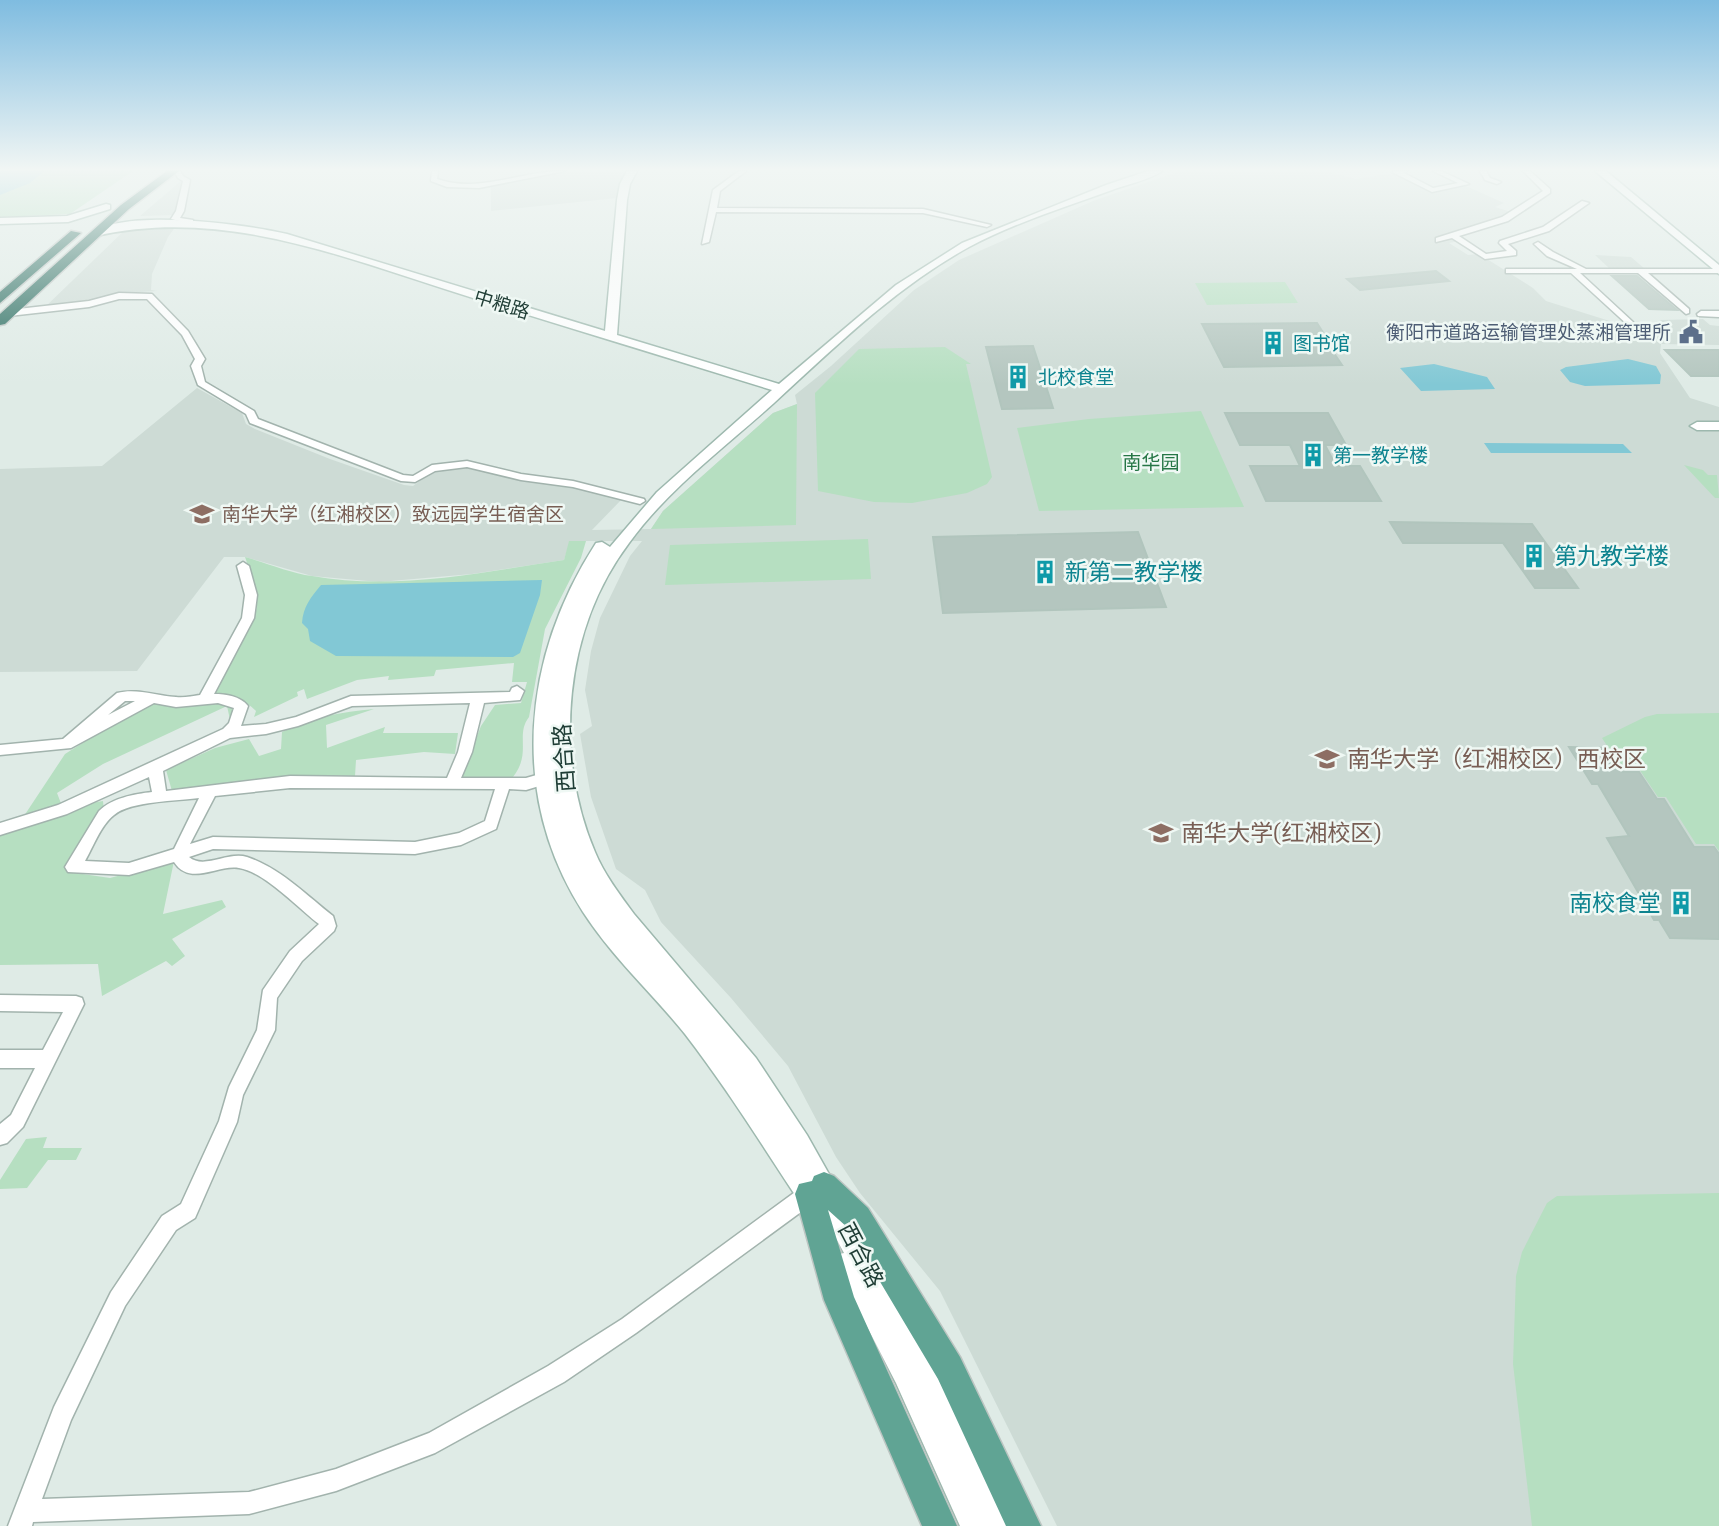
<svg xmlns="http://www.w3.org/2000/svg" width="1719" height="1526" font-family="'Exo 2','Noto Sans SC',sans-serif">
<rect width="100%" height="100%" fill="#dfebe6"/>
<path fill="#cddbd5" d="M571,171H628L617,198L491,211V185Z
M1180,171H1325L1356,179L1394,173L1433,193L1466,186L1504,203L1495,207L1511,212L1501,217L1450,234L1459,241L1449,243L1468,255L1479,254L1533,288L1546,301L1651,334L1664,331L1660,327L1667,326L1660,320L1703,319L1710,325L1719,326V345L1661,344L1660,353L1690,398L1719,407V1526H1057L940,1291L860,1193L836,1157L788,1066L731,998L661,922L645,890L616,869L591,797L580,734L592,726L585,690L591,651L600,618L630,556L642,541H570L564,560L472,574L379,582L312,576L245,557H224L137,671L0,672V469L102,466L197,388L242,413L246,424L255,429L330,459L404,485L413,486L435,469L469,467L519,479L573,486L622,499L592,530L651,529L663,511L773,413L797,404L795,395L831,366L914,290L959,260L1093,201Z
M182,180L175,215L140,216Z
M176,226L168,237L152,274L151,290L157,291L125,293L79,304L43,309L128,227Z
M1595,255L1631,257L1645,269H1610Z"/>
<path fill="#b6dfc1" d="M0,171H133L70,214L0,217Z
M1285,282L1298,303L1207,305L1195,283Z
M945,347L971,364H966L992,477L987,484L967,493L912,503L874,502L818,491L815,393L859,349Z
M797,404L796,525L651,529L663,511L773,413Z
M1201,411L1244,507L1039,511L1017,428L1089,419Z
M1684,465L1703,470L1708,475H1717L1719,498H1715Z
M868,539L871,579L665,585L670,545Z
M569,541H586L581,558L545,629L529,717C515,735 532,753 513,777H461L481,726L495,705L521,703L527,682H512L514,663L436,670L434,676L388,680L389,676L357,680L307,699L304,689L297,692L298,696L254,717L256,711C244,698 230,697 215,693L214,687C226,669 256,625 257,605C258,589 250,572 245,557C267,563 290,573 312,576C395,591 482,572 564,560Z
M153,699L222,701L237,709L231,724L227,706L103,764L57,793L62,806L22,819L65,754Z
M374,709L326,725L327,748L385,727L383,733H458L455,754L424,752L356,760L355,776L298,775L172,791L166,770L215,748L249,739L259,756L281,749L282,732C310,717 342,712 374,709Z
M1719,713V851L1714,844H1696L1666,797H1658L1639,769H1622L1602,738L1645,717L1657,714Z
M103,801L104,811L69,872L110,878L174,861L163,914L222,900L226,907L172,939L185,956L172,966L166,961L102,996L98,964L0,965V834L42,823L91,803Z
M47,1137L43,1148H82L76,1160H48L27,1188L0,1189V1180L26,1139Z
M1719,1193V1526H1532L1513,1364L1516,1276L1522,1252L1547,1203L1557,1196Z"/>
<path fill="#82c8d5" d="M0,171H44L30,183L0,195Z
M1628,359L1656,366L1661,375L1660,384L1585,386L1570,382L1560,370L1566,367Z
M1434,364L1487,377L1495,389L1421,391L1400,368Z
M1484,443L1623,444L1632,453H1491Z
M542,580L540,595L520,653L513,657L336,656L310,641L308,629L302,623C303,607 311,597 321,585Z"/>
<path fill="#b4c6bf" stroke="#b1c5bd" stroke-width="2" d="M1436,271L1449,281L1360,290L1347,279Z
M1612,276H1637L1677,310L1649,309Z
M1317,323L1324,334H1321L1342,365L1224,367L1202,324Z
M1033,346L1053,408L1002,409L986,347Z
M1665,350H1719V376H1691Z
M1225,413H1328L1346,445H1325L1336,466H1360L1381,501H1266L1250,466H1300L1290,445H1240Z
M1390,522L1532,524L1578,588H1535L1503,543H1403Z
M1138,532L1166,607L943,613L933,537Z
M1569,747L1606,748L1622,772H1639L1657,799H1664L1694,847H1714L1719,854V939L1670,938L1659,920H1654L1607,838L1629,836L1598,784H1592Z"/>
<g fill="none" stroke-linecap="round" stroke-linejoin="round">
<g stroke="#a2b3ad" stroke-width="3">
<path id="street" d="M174,171H180L183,176L190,180L184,211L180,218L193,220V224L171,219L176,211L183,181L178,178Z
M432,171H438L437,179C480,194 522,170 565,171L479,188L447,187L431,181Z
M739,171H746L720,191L717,208L923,209L991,225L987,227L923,213L716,212L709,242L702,244L713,190Z
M1393,171H1407L1404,173L1433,188L1458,183L1433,171H1441L1469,184L1432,192L1394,173Z
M1480,171H1486L1490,178L1501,182L1497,184L1485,180Z
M1523,171H1530L1550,189V193L1508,221L1459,236L1486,254L1507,251L1499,243L1500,241L1543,227L1582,201L1589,203L1549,231L1508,244L1516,251V255L1485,259L1452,238L1436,242V238L1502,217L1543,191Z
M1538,242L1553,252L1586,269H1719V273H1648L1689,309V313L1686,314L1638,273H1580L1633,322V326L1630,327L1571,273H1506V269H1577L1547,256L1534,244Z
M119,293L152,294L188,331L205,359L201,366L205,382L254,411L258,419L403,475L413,476L432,465L467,461L521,474L573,481L644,499L645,501L640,504L573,487L521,480L467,467L435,471L415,482L401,481L250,423L246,414L198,385L191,366L195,359L182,335L147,299H119L89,307L9,316L5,313L9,310L89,301Z
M1701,311H1719V317L1698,316L1697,314Z
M243,562L249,566L257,595L254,618L214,694C226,694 240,696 248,706L241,726L266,724L296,717L351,696L510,692L512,688L517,686L524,691L520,700L484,703L472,752L461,778H526L554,770L559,772L561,776L559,780L526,790L509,789L496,829L461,845L415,854L213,849L189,857C204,870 228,851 247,857C280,868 306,895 333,916L336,926L334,931L302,961L277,998L275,1030L243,1095L237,1122L195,1218L176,1230L125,1306L71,1420L42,1499L249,1492L336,1469L429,1433L548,1366L622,1319L802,1187L809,1184L816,1187L819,1194L816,1201L636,1333L564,1382L435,1453L336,1491L249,1514L33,1522L32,1526H8L54,1407L111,1292L162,1216L181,1204L219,1121L229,1087L257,1030L263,990L290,951L319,924C298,908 265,872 239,868C218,864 190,887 174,862L129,875L68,872L65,867L68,862L99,811C112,798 134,794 152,792L149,777L67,814L0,835V823L58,805L223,729L229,723L234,708L218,703L176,707L154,703L71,748L0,755V745L63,739L117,693C137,688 156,696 176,697C184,698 192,696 200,695L242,618L245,595L237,566ZM125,701H135L108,715ZM470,703L458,752L447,778L290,776L166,791L163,771L230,738L266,734L298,726L352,706ZM290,788L495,789L485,821L459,833L415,842L213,837L190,844L215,796ZM199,798L174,849L129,863L85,861C93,847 101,825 114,815C130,801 178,801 199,798Z
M0,995L76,996L82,998L84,1004L23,1127L7,1143L0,1145V1124L11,1115L35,1068H0V1050H43L63,1012L0,1011Z"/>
</g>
<g stroke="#9db8ae" stroke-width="3">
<path id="secondary" d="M627,171H637L630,184L627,200L617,335L779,384L896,285L962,243L1106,185L1148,171H1162C1149,180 1128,184 1112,190C1065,207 1014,223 969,247C896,287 835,347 774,403C724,448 669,488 629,543C564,629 553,754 595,852C604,874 620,895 634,914L756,1058L807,1135L897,1295L1011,1526H960L896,1383L840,1274L836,1264L840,1254L844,1253L823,1214L816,1217L807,1213C767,1153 729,1091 685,1034C652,993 612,957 583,912C508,795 523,656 596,543L602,542L610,547L657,492L772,390C672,359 573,329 473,298C350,260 226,206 96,236L91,233C127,208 244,224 287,234L605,331L617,200L620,184Z
M1595,171H1606L1719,265V274Z
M106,204L110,205V209L68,222L0,224V218L67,216Z
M1719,422V430H1697L1690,426L1697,422Z"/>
</g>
<g stroke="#bcc5c2" stroke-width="3">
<path id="primary" d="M824,1172L834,1176L868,1208L960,1357L1041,1526H1006L938,1379L848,1228L828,1210L854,1297L957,1526H922L824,1300L795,1194L799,1184L812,1181L814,1176Z"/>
</g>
<g stroke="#bcc5c2" stroke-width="3">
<path id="highway" d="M167,171H179L129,209L5,324L0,325V314L121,205Z
M71,231L81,233L0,303V292Z"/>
</g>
<use href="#street" fill="#fff" fill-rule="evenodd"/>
<use href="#secondary" fill="#fff" fill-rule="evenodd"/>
<use href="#primary" fill="#60a494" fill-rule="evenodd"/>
<use href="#highway" fill="#286b5e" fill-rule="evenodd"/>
</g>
<linearGradient id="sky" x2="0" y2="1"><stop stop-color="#7fbce0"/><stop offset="0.44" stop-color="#f1f6f4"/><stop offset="1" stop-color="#f1f6f4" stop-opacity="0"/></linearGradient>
<rect width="1719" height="385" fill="url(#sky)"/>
<defs>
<g id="civic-bare" transform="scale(1.89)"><path d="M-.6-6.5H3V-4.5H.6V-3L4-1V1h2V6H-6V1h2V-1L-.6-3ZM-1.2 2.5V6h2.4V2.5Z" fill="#5c6f8a" stroke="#eff8f4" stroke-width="2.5" paint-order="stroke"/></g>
<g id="building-bare" transform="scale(1.89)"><path d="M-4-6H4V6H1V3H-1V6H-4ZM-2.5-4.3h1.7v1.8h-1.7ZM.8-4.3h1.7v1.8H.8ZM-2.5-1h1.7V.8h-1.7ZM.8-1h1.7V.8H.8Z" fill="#0f9aa8" stroke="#eff8f4" stroke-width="2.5" paint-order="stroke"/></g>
<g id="university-bare" transform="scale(1.89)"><path d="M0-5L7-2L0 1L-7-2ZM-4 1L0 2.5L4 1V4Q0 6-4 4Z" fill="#8d6e63" stroke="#eff8f4" stroke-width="2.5" paint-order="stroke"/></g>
</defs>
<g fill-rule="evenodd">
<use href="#civic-bare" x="1691" y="332"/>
<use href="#building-bare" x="1273" y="343"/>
<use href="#building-bare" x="1018" y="377"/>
<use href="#building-bare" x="1313" y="455"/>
<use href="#university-bare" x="202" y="514"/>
<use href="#building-bare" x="1534" y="556"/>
<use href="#building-bare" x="1045" y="572"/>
<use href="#university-bare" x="1327" y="759"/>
<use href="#university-bare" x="1161" y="833"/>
<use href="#building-bare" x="1681" y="903"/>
</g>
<g text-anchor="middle" stroke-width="5" stroke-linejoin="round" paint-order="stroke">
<g font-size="19" fill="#1f3d35" stroke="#eff8f4">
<text transform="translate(502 304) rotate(17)" y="7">中粮路</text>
</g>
<g font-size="19" fill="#4e5e75" stroke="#eff8f4" text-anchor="end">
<text x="1671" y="339">衡阳市道路运输管理处蒸湘管理所</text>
</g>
<g font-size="19" fill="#0d838f" stroke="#eff8f4" text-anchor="start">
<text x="1293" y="350">图书馆</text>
<text x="1038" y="384">北校食堂</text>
<text x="1333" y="462">第一教学楼</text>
</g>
<g font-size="19" fill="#267646" stroke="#eff8f4">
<text x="1151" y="469">南华园</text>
</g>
<g font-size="19" fill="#785e54" stroke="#eff8f4" text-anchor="start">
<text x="222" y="521">南华大学（红湘校区）致远园学生宿舍区</text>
</g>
<g font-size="23" fill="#0d838f" stroke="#eff8f4" text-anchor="start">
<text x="1554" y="564">第九教学楼</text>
<text x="1065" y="580">新第二教学楼</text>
<text x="1661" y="911" text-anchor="end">南校食堂</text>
</g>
<g font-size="23" fill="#1f3d35" stroke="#eff8f4">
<text transform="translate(564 758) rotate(-94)" y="8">西合路</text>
<text transform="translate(861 1255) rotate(62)" y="8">西合路</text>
</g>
<g font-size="23" fill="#785e54" stroke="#eff8f4" text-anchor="start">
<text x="1347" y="767">南华大学（红湘校区）西校区</text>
<text x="1181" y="841">南华大学(红湘校区)</text>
</g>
</g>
</svg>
